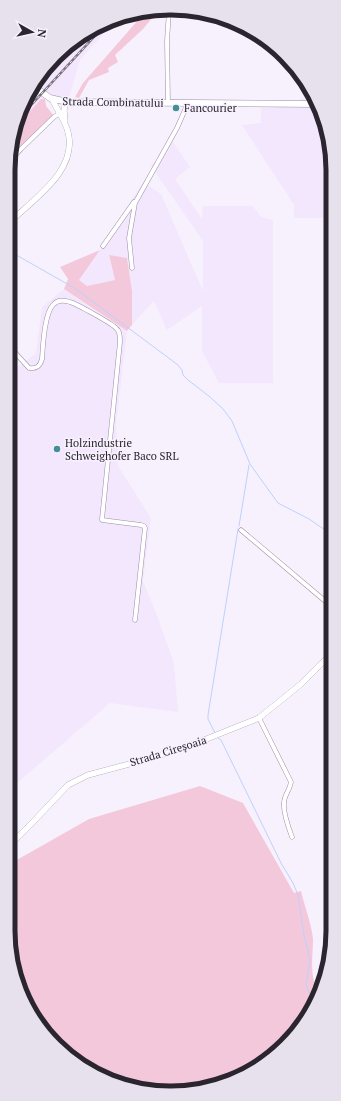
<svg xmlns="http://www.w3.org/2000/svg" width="341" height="1101" font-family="'PT Serif',serif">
<rect width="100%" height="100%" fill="#f7f1fd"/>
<path fill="#f3e7fe" d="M115,21L80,60L69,98L56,96L41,99L16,127L26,104L41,85L94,29Z
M301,98L316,99L332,149L331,218H294V205L242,125L261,123V108L301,106Z
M173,142L190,167L175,179L202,219L203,206H253L261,217L273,220V383H219L202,351V306L167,330L154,301L132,325V291L127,258L109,256L115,280L87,286L79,280L100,250L143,182L161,194L203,291V241L151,166Z
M64,289L127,331L116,424L118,466L151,518L143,581L158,618L174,664L178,712L110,703L9,790L10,356L18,367L36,353L42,307Z"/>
<path fill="#f4c8db" d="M146,11H158L143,29L115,55L118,62L108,68L109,72L89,80L79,98L75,97L83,83Z
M94,29L41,85L26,104L36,80L80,35Z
M41,99H45L46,106L54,116L46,122L11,156V139L16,127Z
M100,250L79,280L87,286L115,280L109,255L127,258L132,291V325L127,331L64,289L68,279L60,267Z
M200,786L243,803L294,893L301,891C304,904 312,926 313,939C313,956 309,975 318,991L306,1021L269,1060L213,1087L150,1092L98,1076L48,1038L20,992L8,930V865L89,819Z"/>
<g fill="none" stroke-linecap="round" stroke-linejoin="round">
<path stroke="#bed0fd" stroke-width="1" d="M11,252L76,289L178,365L182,370L183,375L188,380L210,397L223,409L232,421L250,464L275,499L278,503L309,519L331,534
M239,526L249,465
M215,733L208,719V715L238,529
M218,738L221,740L281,863L293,883L298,895L304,935L310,960L306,985L313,1002"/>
<g stroke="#9b8ca7" stroke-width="5">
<path id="street" d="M168,103L167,41L169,11
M11,160L21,149L54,117L60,113
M103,246L134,202
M132,268L129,238L135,203L177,128L188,103
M10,347L29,368C37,369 40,366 42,359C43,346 44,314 53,305C57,300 64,300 70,302C77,304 111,323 116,328C120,331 120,337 120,342L102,519V520L141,525L144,526L145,528L135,620
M241,530L331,606
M259,718L291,782C290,790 284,795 284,803C283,813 288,826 292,837"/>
</g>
<g stroke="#9b8ca7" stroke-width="6">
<path id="secondary" d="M65,121L64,110L66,102
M11,221C35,198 78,170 68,132C65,120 57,110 52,99
M8,847L33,822L68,785L88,775L148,759L189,746L259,718L301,684L323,662L330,656"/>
</g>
<g stroke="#9b8ca7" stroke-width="7">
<path id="primary" d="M33,86L50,98L67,102L318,104"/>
</g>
<use href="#street" stroke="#fff" stroke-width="4"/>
<use href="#secondary" stroke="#fff" stroke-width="5.5"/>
<use href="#primary" stroke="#fff" stroke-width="6"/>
<g stroke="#78727e" stroke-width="2.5">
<path id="rail" d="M21,116L105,25"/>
</g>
<use href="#rail" stroke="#f7f1fd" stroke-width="1" stroke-dasharray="3" stroke-linecap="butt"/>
</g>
<g fill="#468d96" stroke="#f7f1fd" stroke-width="1.5">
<circle cx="176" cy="108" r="4"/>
<circle cx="57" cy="449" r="4"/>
</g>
<g text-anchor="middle" stroke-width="3" stroke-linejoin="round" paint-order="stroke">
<g font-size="11" fill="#2b2530" stroke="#f7f1fd">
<text transform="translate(113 102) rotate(1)" y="4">Strada Combinatului</text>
<text transform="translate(168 751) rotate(-17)" y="4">Strada Cireșoaia</text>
</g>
<g font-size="11" fill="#2b2530" stroke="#f7f1fd" text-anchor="start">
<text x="184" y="112">Fancourier</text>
<text x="65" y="447">Holzindustrie<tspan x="65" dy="13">Schweighofer Baco SRL</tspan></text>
</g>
</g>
<path d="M0 0H341V1101H0ZM170 15H171A155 155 0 0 1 326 170V931A155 155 0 0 1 171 1086H170A155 155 0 0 1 15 931V170A155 155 0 0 1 170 15Z" fill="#e7e1ed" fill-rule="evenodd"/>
<path fill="none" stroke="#2b2530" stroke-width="5" d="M170 15H171A155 155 0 0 1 326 170V931A155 155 0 0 1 171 1086H170A155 155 0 0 1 15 931V170A155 155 0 0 1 170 15Z"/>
<g transform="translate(32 32) rotate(98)" stroke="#f7f1fd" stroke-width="3" paint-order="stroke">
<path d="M0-3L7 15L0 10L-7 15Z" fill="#2b2530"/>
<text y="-6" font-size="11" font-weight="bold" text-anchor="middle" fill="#2b2530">N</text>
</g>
</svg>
